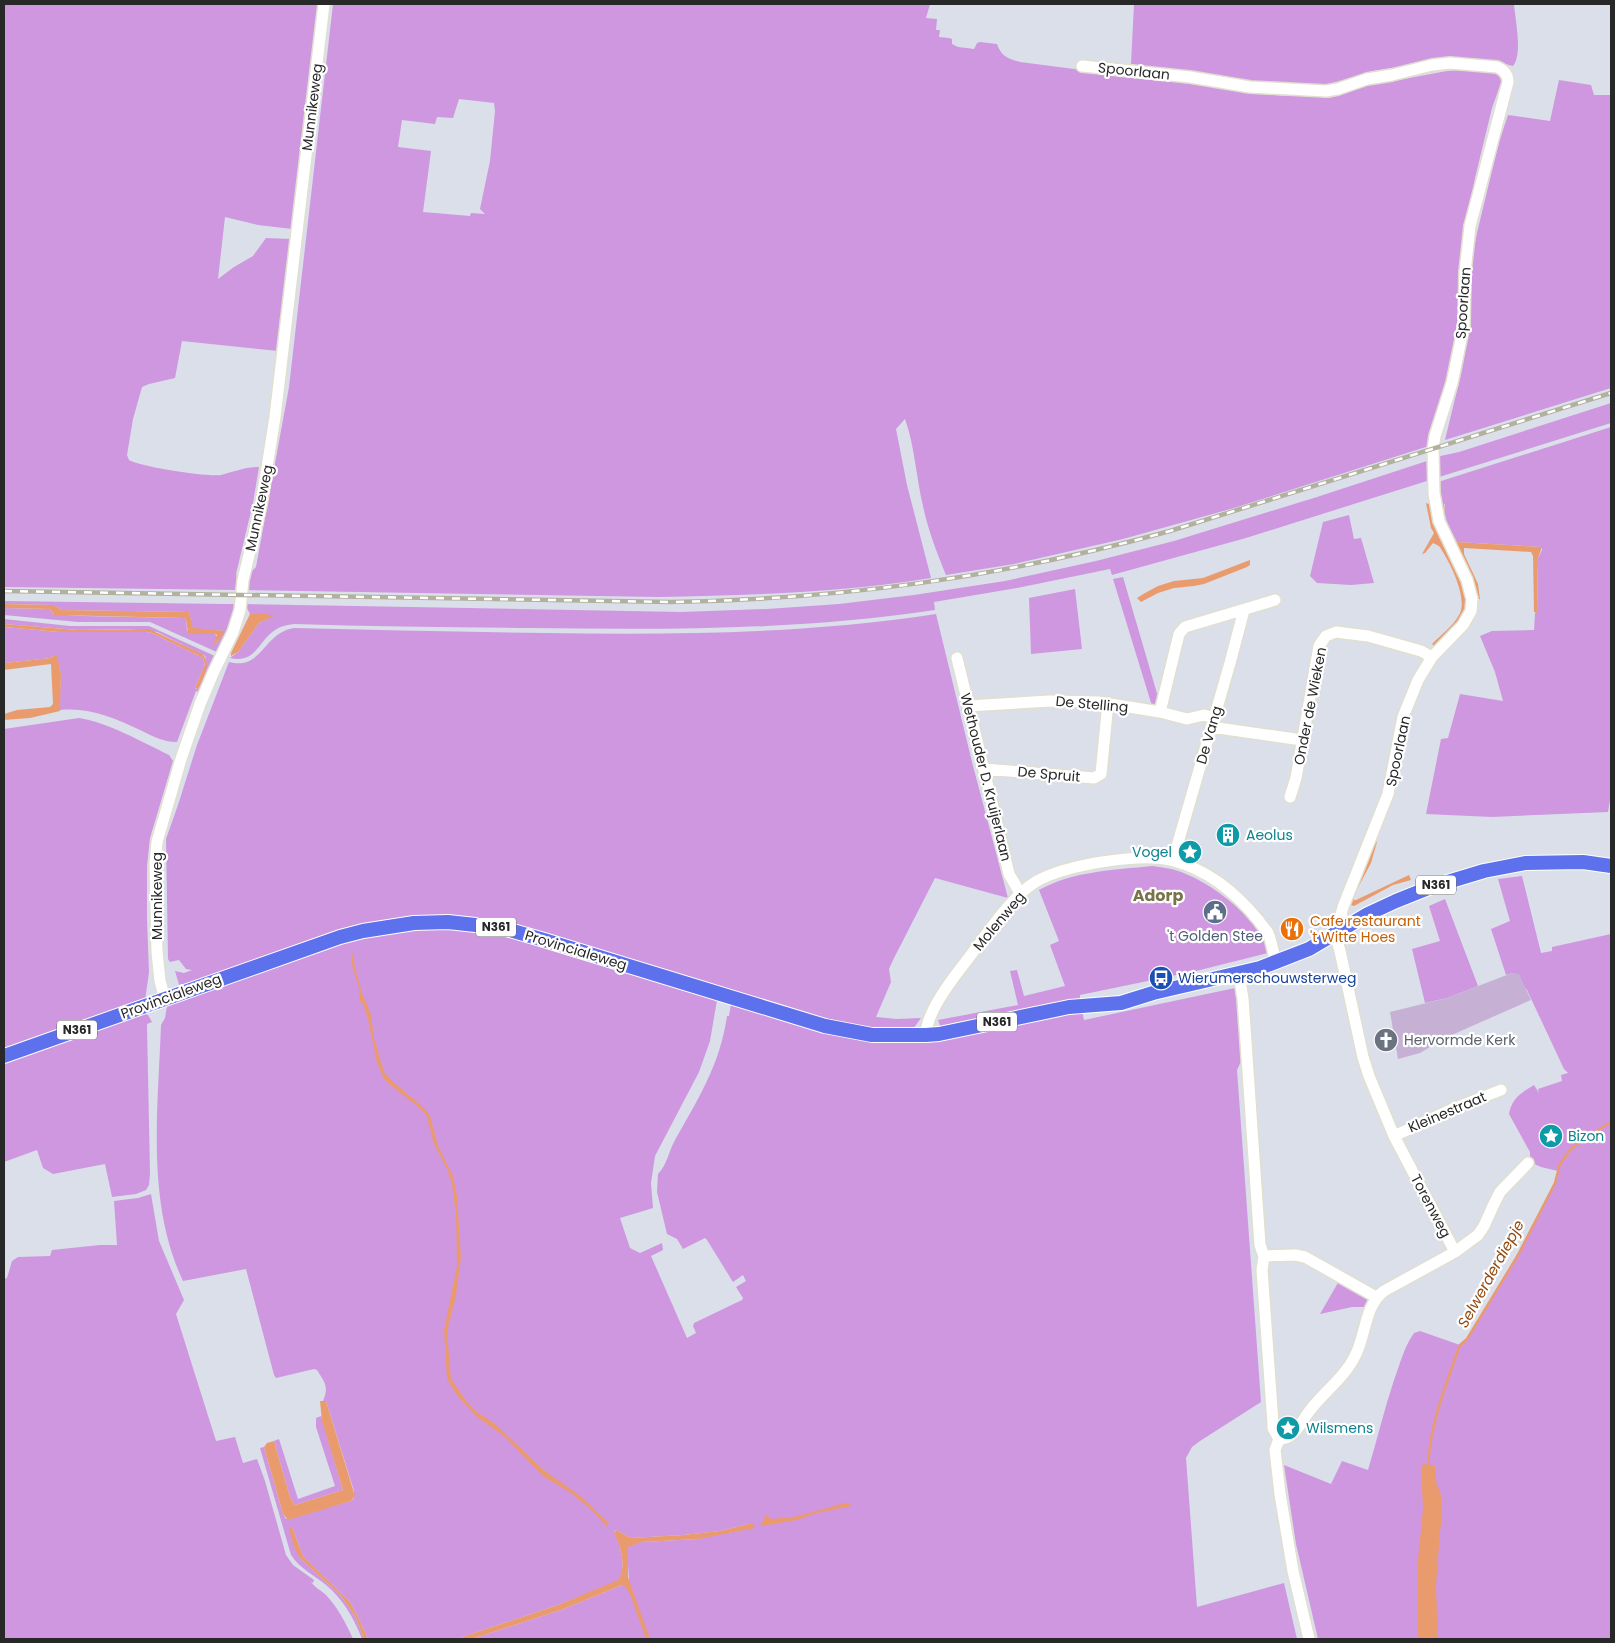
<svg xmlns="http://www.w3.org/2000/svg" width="1615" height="1643" font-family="Poppins,sans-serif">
<rect width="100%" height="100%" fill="#dadfea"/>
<path fill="#ce97e0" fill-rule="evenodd" d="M4,4H318L292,229L258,225L225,217L218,279L234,267L253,256L266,238L291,239L278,351L182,341L175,378L149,384L142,387L133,419L127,455L129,460C141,467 206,477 221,475C234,472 245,467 259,467L253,503L236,574L238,583V590L4,587Z
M333,4H930L926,18L937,19L936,30H940L939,37L949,38L952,39V44L958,47L974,49L977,43L980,42L997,44C1002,57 1007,58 1020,62L1283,96L1302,95L1330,98L1371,84L1382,83L1447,71L1477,69L1492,70L1500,74L1502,80L1492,108L1475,178L1461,251L1459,264L1458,320L1452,363L1448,380L1429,446L1234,508L1123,539L1014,564L946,575C937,553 928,530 923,506C916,477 915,447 905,419L896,429L907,485L931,578C841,593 749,595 658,597L245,590L247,576L256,567L289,387ZM459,99L494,103L495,111L490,161L480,209L485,214L471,213L470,216L423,212L431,151L398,147L402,120L435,124L437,117L453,118Z
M1134,4H1514C1515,19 1523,54 1513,66L1489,60L1468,58L1435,61L1373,71L1322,86L1268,84L1131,64Z
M1559,80L1591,85L1594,95H1611V388L1445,440L1462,370L1470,318L1471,263L1477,233L1499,142L1508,115L1550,121Z
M1611,403V423L1436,478V457L1459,452Z
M1611,427V794L1608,812L1492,817L1426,814L1441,739L1448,738L1460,694L1503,701L1495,672L1480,636L1492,631L1534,630L1535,613H1537L1538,558L1542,550V547L1457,542C1450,529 1443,519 1445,504L1442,503L1438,482Z
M1427,461L1430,480L1246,538L1112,575L1110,569L1017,588L934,602L935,610C802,630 667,630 532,628C453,627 373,627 294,624C287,625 281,626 275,630C258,641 256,664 230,658L238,652L259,623L265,620L266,614H250L245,604L681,612L767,609L839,604L914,595L1005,581L1096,561L1174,541L1317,497Z
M1349,515L1354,539L1361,538L1374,583L1351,585L1317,583L1310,576L1323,522Z
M1123,577L1161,707L1152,706L1113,579Z
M1075,589L1082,649L1031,654L1029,598Z
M4,601L224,604H237V609L219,653L150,622H78L4,615V608L50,609L53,614L82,616L184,618L186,619L187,631L215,634L217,637L214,642L216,644L224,631L195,629L192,627L189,612L61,610L54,605L4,604Z
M936,614L973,766L1008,898L935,878L893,960L889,969L891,982L876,1017L897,1019L921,1018L913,1029L886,1030L823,1019L454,917L276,953L180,988L175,971L184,973L192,970L186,969L179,960L170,962L168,959L166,839L178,805L197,745L229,662C262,671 263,633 294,628C377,630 461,632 544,633C675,635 806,634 936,614Z
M4,619L70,626H149L217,657L201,693L196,691L177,742C162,742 153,736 140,730C114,718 90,707 60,710C57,690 67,675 54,655L51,658L4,663V627L59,632H147L152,633L203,658L205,664L195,688L197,689H198L206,658L205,656L157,632L131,629L78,630L4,624Z
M79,718C107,722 142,742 169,755L173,761L150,838L147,866V920L149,972L145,1001L4,1051V729Z
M1152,866C1160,867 1168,868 1175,870C1208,880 1246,910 1264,938C1267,942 1267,948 1268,953L1196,971L1080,995V1000L941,1028L938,1020L1018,1005L1010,971L1017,970L1024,996L1065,986L1050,945L1059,941L1039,890C1073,871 1114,870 1152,866Z
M1522,876L1541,953L1552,951V947L1611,934V1639H1318L1296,1544L1284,1465L1331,1484L1342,1461L1368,1470C1377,1440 1384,1410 1394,1380C1400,1364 1404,1347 1414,1333L1420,1331L1460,1345L1467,1339L1504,1279L1555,1183L1558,1171L1541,1167L1530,1162V1152L1509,1114C1512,1098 1521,1093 1534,1085L1539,1093L1538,1089L1562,1081L1561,1075L1568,1073L1564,1069L1527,990L1512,973L1506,975L1491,929L1510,921L1498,879Z
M1445,899L1478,986L1447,998L1425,1003L1412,949L1440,941L1429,906Z
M425,927L470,929L517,938L717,1000L710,1041L699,1072L655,1156L651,1183L653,1208L620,1218L630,1248L640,1253L662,1243L663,1250L651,1256L687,1338L696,1333L693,1326L694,1323L742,1300L743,1298L736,1287L746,1281L743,1275L733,1282L707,1240L705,1238L683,1249L677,1239L667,1234L657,1192L658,1174C668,1163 668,1153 675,1140C698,1099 720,1065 727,1016H729L731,1004L860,1039L893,1042H914L973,1033L1082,1011L1084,1020L1235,988L1243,1057L1237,1070L1261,1402L1200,1441L1192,1447L1186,1458L1197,1607L1284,1583L1297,1639H472L561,1610L622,1585H625L629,1581L627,1548L631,1545L642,1542L698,1539L753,1523L720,1531L683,1535L631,1538L616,1530L614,1532C620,1543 629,1573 616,1582L558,1605L456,1639H368L357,1615L349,1601L303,1556L292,1527L300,1558L341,1596L355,1616L364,1639H362C354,1618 343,1599 326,1585C314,1575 299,1568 291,1555L260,1448L264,1447L283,1514L286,1519L351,1501L354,1498V1491L326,1401H323C329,1386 325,1383 317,1370L314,1369L276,1378L274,1375L246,1269L183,1281C146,1202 158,1110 161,1025L165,1018L167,1006L345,940Z
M144,1013L148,1015L152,1022L147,1024L150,1173L149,1185L146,1190L136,1194L112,1197L105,1164L53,1174L43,1168L37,1150L4,1162V1060Z
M151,1194L159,1241L184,1300L176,1314L216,1441L235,1437L243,1463L257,1459L265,1481L286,1555L293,1565L314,1580L313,1583L311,1582C315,1588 321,1590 326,1595C338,1608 346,1623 353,1639H4V1279L7,1278L12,1261L18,1257L50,1256L52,1250L100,1245H117L114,1201L138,1198Z
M1339,1281L1367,1298L1368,1301L1367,1307H1352L1320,1314Z
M321,1416L343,1490L295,1505L290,1497L274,1441L279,1439L298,1499L335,1486L316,1427V1418Z"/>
<path fill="#c6b1d4" d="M1512,973L1519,974L1531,1000L1445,1038L1420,1053L1398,1059L1390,1012L1447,998Z"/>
<path fill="#ea9b6e" d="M1444,502L1445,520L1457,542L1542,547L1538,558L1537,613L1534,612L1533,556L1531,552L1464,548V554L1478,584L1480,599H1478L1476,597L1446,530L1441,504Z
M1426,503L1429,504C1431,514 1434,524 1438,534C1448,556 1479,595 1462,619C1455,629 1444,638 1435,647L1432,644C1441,635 1453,626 1459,615C1469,599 1449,560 1439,546L1433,543L1425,553L1422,554L1434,533L1431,528Z
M1250,560V565L1247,567L1204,584L1194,586L1174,588L1158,593L1141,602L1137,598L1145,593L1158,586L1174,581L1203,578Z
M4,604L54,605L61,610L189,612L193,628L224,631V633L215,645L214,642L217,635L215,634H188L186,619L184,618L54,615L50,609L4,608Z
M250,614H266L274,616L259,623L238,652L231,656V653Z
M4,624L78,630L149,629L202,654C213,663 202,679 198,689L195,688L205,664L203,658L152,633L147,632H59L4,627Z
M54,655H57L61,674L60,711L30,718L4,720V714L17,710L50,707L53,704L51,664L4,670V663L51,658Z
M1375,841L1377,842L1371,863L1353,897L1354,900H1356L1409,875L1411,880L1393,885L1354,906L1351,905L1349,899L1368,860Z
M353,952L355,968L362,993L371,1015L374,1038L384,1072L392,1081L424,1108L430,1116L438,1146L453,1176L457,1196L461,1257L456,1296L447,1331L451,1379L467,1402L477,1412L494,1423L545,1471L579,1495L609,1523L607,1527L594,1512L571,1493L543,1476L505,1437L476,1416L456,1394L447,1379L444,1330L457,1266L456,1215L452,1184L447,1169L434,1144L427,1117L422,1110L388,1083L384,1079L377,1063L368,1019L363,1004L359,1000C363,984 347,968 353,952Z
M320,1401H326L355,1496L351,1501L288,1520L283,1514L264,1447L267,1443L274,1441L290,1497L295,1505L343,1490L322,1421Z
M1424,1464L1435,1466L1436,1481L1441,1495L1442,1519L1440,1531L1436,1586L1438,1639H1419L1418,1634V1560L1423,1508L1421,1467Z
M845,1503H850L851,1506L817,1513L797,1520L762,1526V1522L765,1519L764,1516L767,1515L771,1519L794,1517Z
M753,1523L755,1528L698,1539L642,1542L628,1547V1577L650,1639H646L630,1594L625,1586L622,1585L561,1610L472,1639H456L558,1605L618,1580C627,1568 621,1546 614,1533L616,1530L631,1538L683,1535L720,1531Z
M292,1527L303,1556L349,1601L357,1615L368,1639H364L355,1616L341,1596L300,1558L295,1549L289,1529Z"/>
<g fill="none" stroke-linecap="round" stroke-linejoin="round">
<path stroke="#ea9b6e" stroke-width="2.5" d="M1428,1466C1430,1424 1446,1384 1460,1345L1467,1339L1518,1255L1555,1183L1560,1164L1567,1154L1572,1148L1589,1136L1611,1122"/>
<g stroke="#e1dfcf" stroke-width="14">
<path id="minor" d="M1082,66L1190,77L1250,87L1326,91L1338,89L1367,79L1392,75L1432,65L1450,63L1497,67C1504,70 1508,75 1508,82L1470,226L1465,272L1464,325L1452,383L1435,436L1433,449L1434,493L1439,521L1467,580L1472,599L1471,611L1463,625L1432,657L1418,680L1403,717L1388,794L1343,907L1341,915L1347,927
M957,658L1009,874L1020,893
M968,706L1049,701L1098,702L1160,712L1187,719L1204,715L1214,718
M1160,712L1179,634L1185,627L1275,600
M1211,727L1302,740
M984,769L1094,778L1101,774L1108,703
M1290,797L1296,778L1319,646L1326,636L1336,632L1368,636L1421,651L1432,657
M1173,860L1230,663L1244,610
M1239,974L1243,999L1260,1245L1264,1256L1262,1270L1273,1423V1428L1279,1439
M165,999L160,981L157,952L155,864L157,842L181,759L200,704L214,671L233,632L240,610L243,580L261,505L275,417L324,4
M926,1035C926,1012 953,978 967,960C986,936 1011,896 1037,881C1066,865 1141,852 1174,861C1208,870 1237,894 1259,921C1261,925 1266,929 1268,933C1272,942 1273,953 1276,962
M1394,1136L1455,1108L1501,1090
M1455,1252L1478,1235L1484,1226L1493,1206L1500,1192L1528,1163
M1264,1256L1295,1255L1305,1257L1376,1297
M1279,1439C1283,1439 1287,1438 1290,1436C1299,1430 1304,1417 1311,1409C1325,1391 1345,1377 1355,1356C1366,1336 1364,1306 1384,1291L1455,1252L1394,1136L1369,1076L1363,1057L1340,951L1335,934
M1279,1439L1275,1450L1280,1494L1293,1571L1309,1639"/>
</g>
<g stroke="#fff" stroke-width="16">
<path id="major" d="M4,1056L340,937L363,931L414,923L448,922L503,928L544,940L825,1026L872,1035H926L939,1034L1069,1007L1121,1003L1153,993L1260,968L1309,949L1368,914L1396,901L1431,887L1484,871L1525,863L1583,862L1611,866"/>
</g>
<use href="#minor" stroke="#fff" stroke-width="11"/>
<use href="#major" stroke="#5d71ec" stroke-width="14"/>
<g stroke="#b2b19d" stroke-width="4.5">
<path id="rail" d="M4,591L671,602C844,599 1003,577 1170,531L1611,393"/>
</g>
<use href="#rail" stroke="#fff" stroke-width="2.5" stroke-dasharray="8" stroke-linecap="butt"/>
</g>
<defs>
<g id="building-disc" transform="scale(1.25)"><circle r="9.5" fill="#0f9aa8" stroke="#fff"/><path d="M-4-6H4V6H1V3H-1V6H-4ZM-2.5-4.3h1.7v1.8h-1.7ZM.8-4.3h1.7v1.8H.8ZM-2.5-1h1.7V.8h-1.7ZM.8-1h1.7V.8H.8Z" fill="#fff"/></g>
<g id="sight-disc" transform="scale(1.25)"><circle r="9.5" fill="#0f9aa8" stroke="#fff"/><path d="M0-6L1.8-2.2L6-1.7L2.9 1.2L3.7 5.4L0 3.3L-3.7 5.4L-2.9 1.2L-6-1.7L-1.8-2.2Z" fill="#fff"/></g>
<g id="civic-disc" transform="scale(1.25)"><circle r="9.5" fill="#5c6f8a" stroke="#fff"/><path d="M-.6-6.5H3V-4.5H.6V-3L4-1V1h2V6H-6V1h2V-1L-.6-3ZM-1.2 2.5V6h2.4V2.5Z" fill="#fff"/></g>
<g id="restaurant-disc" transform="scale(1.25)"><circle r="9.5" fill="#e8710a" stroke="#fff"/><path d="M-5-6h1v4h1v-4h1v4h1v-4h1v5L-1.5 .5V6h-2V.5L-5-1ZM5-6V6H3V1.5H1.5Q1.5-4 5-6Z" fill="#fff"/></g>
<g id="bus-disc" transform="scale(1.25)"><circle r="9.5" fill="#1a4fb4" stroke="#fff"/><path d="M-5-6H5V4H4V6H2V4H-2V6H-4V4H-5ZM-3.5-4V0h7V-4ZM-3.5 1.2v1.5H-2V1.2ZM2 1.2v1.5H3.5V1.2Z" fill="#fff"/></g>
<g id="church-disc" transform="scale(1.25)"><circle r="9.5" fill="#6b7280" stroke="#fff"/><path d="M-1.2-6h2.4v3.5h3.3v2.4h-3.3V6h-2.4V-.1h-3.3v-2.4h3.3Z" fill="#fff"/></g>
</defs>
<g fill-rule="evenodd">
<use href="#building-disc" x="1228" y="835"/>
<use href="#sight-disc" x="1190" y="852"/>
<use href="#civic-disc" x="1215" y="912"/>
<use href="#restaurant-disc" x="1292" y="929"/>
<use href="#bus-disc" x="1161" y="978"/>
<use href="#church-disc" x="1386" y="1040"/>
<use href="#sight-disc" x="1551" y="1136"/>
<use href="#sight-disc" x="1288" y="1428"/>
</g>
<g text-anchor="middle" stroke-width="4.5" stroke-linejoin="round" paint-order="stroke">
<g fill="#fff" stroke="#686868" stroke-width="1">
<rect x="1416" y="875.5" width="40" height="19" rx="4"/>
<rect x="476" y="917.5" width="40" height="19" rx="4"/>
<rect x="977" y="1012.5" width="40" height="19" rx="4"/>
<rect x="57" y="1020.5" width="40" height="19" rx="4"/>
</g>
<g font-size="12" font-weight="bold" fill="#282828">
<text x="1436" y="889">N361</text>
<text x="496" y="931">N361</text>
<text x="997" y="1026">N361</text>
<text x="77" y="1034">N361</text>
</g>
<g font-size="14" fill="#282828" stroke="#fff">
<text transform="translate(1134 71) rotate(6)" y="5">Spoorlaan</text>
<text transform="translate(312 107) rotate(-83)" y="5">Munnikeweg</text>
<text transform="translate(1463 303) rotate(-86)" y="5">Spoorlaan</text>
<text transform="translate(259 508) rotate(-78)" y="5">Munnikeweg</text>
<text transform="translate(1092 704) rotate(5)" y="5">De Stelling</text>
<text transform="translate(1310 706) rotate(-79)" y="5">Onder de Wieken</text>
<text transform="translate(1209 735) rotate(-74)" y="5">De Vang</text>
<text transform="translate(1398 751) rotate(-78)" y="5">Spoorlaan</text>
<text transform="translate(1049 774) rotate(5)" y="5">De Spruit</text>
<text transform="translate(986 777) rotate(76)" y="5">Wethouder D. Kruijerlaan</text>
<text transform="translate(157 896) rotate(-90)" y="5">Munnikeweg</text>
<text transform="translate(999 921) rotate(-50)" y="5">Molenweg</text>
<text transform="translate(576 950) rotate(17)" y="5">Provincialeweg</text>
<text transform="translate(171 996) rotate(-20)" y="5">Provincialeweg</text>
<text transform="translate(1447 1112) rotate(-23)" y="5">Kleinestraat</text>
<text transform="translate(1431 1206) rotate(62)" y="5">Torenweg</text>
</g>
<g font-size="14" fill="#0d838f" stroke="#fff" text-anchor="start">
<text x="1246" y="840">Aeolus</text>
<text x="1172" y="857" text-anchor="end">Vogel</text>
<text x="1568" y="1141">Bizon</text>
<text x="1306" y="1433">Wilsmens</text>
</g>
<g font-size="14" fill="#c56008" stroke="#fff" text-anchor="start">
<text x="1310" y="926">Cafe restaurant<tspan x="1310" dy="16">'t Witte Hoes</tspan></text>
</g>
<g font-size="14" fill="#4e5e75" stroke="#fff">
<text x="1215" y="941">'t Golden Stee</text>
</g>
<g font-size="14" fill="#164399" stroke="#fff" text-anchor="start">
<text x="1178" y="983">Wierumerschouwsterweg</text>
</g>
<g font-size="14" fill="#5b616d" stroke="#fff" text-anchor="start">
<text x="1404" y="1045">Hervormde Kerk</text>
</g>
<g font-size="15" font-style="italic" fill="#934a11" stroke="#fff">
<text transform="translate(1491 1274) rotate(-61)" y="5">Selwerderdiepje</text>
</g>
<g font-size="16" font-weight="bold" fill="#77734a" stroke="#fff">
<text x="1158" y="901">Adorp</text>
</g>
</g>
<rect width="1615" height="1643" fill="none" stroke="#282828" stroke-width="10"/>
</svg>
